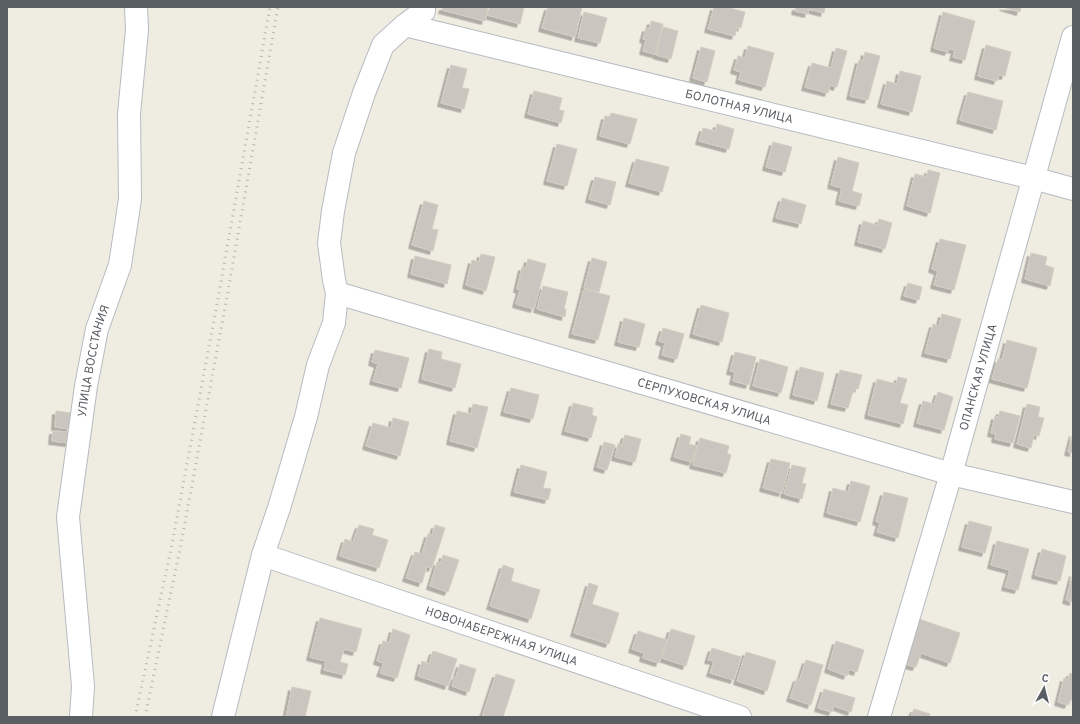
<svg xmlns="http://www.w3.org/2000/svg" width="1080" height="724" font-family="Overpass,sans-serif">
<defs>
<filter id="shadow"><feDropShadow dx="-3.5" dy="3.5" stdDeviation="0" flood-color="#0004"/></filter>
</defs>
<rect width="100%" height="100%" fill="#efece2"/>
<path fill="#cac6bf" stroke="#d4cdc0" filter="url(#shadow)" d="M443,7H488L485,21L442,10Z
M490,7H524L520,24L487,15Z
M548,7H582L575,37L542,28Z
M714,7H726L745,12L741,28L737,27L735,36L708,29Z
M796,7H825L824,13L809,9L808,14L795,11Z
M1003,7H1021L1020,12Z
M584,12L607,18L600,43L578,38Z
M943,12L975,21L965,60L953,57L955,50L949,49L948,52L934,48Z
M651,21L663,24L655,54L643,51L646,40L643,39L646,28L649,29Z
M663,27L678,31L671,59L656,55Z
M986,45L1011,52L1005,76L999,75L997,81L978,76Z
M748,46L774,53L765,87L739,80L741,72L734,70L738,56L745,58Z
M701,47L715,51L707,82L693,78Z
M836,48L847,51L837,87L830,85L828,93L805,87L812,63L831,68Z
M865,52L880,56L868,100L850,96L859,60L863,61Z
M451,65L467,69L462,88L469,89L464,109L441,103Z
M900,71L921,76L912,112L881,104L887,81L897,84Z
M534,91L562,98L559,110L564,111L561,123L528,114Z
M968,92L1003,101L996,130L960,120Z
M611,113L637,119L630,144L600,136L605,116L610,117Z
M717,124L734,129L729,149L699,141L703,128L715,131Z
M773,142L792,147L785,172L766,167Z
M557,144L577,149L567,186L547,181Z
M838,157L859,163L852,191L862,194L859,206L839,201L842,188L831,185Z
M636,159L669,167L662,192L629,183Z
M928,170L940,173L930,213L907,206L915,174L927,177Z
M595,177L616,182L610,205L589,199Z
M782,198L806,205L801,224L776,218Z
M424,201L438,205L432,229L438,230L433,251L412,245Z
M879,219L892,223L885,249L858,242L863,221L877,225Z
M940,239L966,245L954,290L934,285L938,271L932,269Z
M1031,253L1047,257L1045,265L1054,268L1050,286L1025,279Z
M481,254L495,257L486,291L466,285L472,260L479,262Z
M415,256L451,265L447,284L411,274Z
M592,258L607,262L599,292L584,288Z
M528,259L546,264L534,309L516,304L520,290L517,289L522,267L526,268Z
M908,283L922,287L919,300L904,296Z
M543,286L568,292L564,309H566L565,317L537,309Z
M584,289L610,296L598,340L572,334Z
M701,305L729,313L722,342L693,334Z
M942,314L961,319L950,359L925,353L933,324L939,326Z
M624,318L645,324L639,347L618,342Z
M663,328L684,334L677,359L662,355L665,343L659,341Z
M1007,340L1037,348L1027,388L992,379L998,359L1002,360Z
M429,349L442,352L441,359L461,364L455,388L422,379Z
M375,350L409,358L401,388L373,381L378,364L372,362Z
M735,352L756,357L749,385L733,381L735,372L730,371Z
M760,359L788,367L781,393L753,386Z
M800,367L824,373L817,401L793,395Z
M840,370L862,375L858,389L854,388L848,408L831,404Z
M898,377L907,379L900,403L908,405L903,424L868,415L877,379L896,384Z
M511,388L539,395L533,419L504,412Z
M938,392L953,397L944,430L917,423L923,401L934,404Z
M573,403L593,408L592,415L597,417L591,438L565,431Z
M473,404L488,407L477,448L450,441L457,411L471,414Z
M1027,404L1040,407L1038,417L1044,418L1039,436L1034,435L1031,448L1017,444Z
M56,411L71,413L70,429L55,427Z
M1000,411L1020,416L1013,443L995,439L996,434L991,433L995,416L998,417Z
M393,418L409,422L400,456L366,446L373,423L391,428Z
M53,431L70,432L69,443L52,441Z
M1073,433V453L1068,452Z
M681,434L691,437L689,444L697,446L692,462L674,457Z
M625,435L641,439L635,462L615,457L618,444L622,445Z
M700,438L729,446L727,453L731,455L726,473L693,465Z
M604,442L615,445L607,470L597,467Z
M771,459L790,463L782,493L763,488Z
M521,465L547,472L543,488L551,489L548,500L514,492Z
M792,465L806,468L802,483L806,484L802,499L784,494Z
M851,481L870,486L860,522L827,513L833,488L848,492Z
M884,492L908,498L898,538L877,532L880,523L876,521Z
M969,521L992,527L985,553L962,547Z
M359,525L374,529L372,535L388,540L379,568L340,556L345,539L353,542Z
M435,525L445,528L432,568L427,566L422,583L406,578L415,552L422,554L428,534L432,535Z
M997,541L1029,549L1018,590L1005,587L1010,570L991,565Z
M1042,549L1066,556L1060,581L1035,575Z
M443,555L459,560L448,592L430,586L437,562L441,563Z
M503,565L514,569L511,581L540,590L531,619L490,606Z
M1073,573V602L1066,600Z
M589,583L598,586L592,604L619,613L609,644L574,633Z
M320,618L362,629L356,652L344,649L340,662L348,664L345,675L324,670L326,661L310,657Z
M919,619L960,633L950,663L921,653L916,667L904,664Z
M393,629L410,635L397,678L380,673L384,663L377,661L383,641L389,643Z
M671,629L695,636L686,666L662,658Z
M638,631L667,640L659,663L643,658L644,653L632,649Z
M836,641L864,650L857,672L849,669L847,676L828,669Z
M712,648L741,657L734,680L710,673L714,661L708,660Z
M433,651L457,659L448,686L418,676L422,661L429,664Z
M746,652L776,661L767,691L737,681Z
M806,660L823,665L811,705L790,698L797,678L800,679Z
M460,664L476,669L469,692L452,686L455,676L456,677Z
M1070,673L1073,674V700H1070L1068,705L1058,702L1064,678L1068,679Z
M496,674L515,680L503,717H482Z
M292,687L311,691L305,717H286Z
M824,689L855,698L851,712L834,706L832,712L818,708Z
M914,709L930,714L929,717H911Z"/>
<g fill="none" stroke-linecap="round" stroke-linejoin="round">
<g stroke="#b7bbc0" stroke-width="24">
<g id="minor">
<path id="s1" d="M405,25L1033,178L1073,189"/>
<path id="s2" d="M337,293L951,474L1073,502"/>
<path id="s3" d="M263,555L740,717"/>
<path id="s4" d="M81,717L83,686L68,517L86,386L97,329L120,265L130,199L129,114L137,30L136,7"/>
<path d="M223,717L263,555L279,508L293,461L306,417L318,365L334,323L337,293L334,280L329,243L333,211L344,153L364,93L383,45L405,25L424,11V7"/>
<path id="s5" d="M879,717L951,474L1073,37"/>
</g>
</g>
<use href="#minor" stroke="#fff" stroke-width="22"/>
<path stroke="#b4b5b5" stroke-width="3" stroke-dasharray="1 5" stroke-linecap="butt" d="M135,717L172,544L219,293L270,7
M145,717L180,549L227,297L278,7"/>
</g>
<g text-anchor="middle" stroke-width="4" stroke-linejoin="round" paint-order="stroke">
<g font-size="12" fill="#5a5f64" stroke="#fff">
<text dy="4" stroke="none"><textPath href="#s1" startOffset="344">БОЛОТНАЯ УЛИЦА</textPath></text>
<text dy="4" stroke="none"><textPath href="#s4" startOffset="359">УЛИЦА ВОССТАНИЯ</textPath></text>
<text dy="4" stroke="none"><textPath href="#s5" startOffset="354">ОПАНСКАЯ УЛИЦА</textPath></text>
<text dy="4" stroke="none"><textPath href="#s2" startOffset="383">СЕРПУХОВСКАЯ УЛИЦА</textPath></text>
<text dy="4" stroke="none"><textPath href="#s3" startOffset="252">НОВОНАБЕРЕЖНАЯ УЛИЦА</textPath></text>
</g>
</g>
<rect width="1080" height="724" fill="none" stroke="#5a5f64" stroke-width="16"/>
<g transform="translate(1044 688) rotate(7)" stroke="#ffffff" stroke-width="3" paint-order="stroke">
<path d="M0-3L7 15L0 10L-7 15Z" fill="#5a5f64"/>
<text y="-6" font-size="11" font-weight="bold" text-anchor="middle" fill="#5a5f64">С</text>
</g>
</svg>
